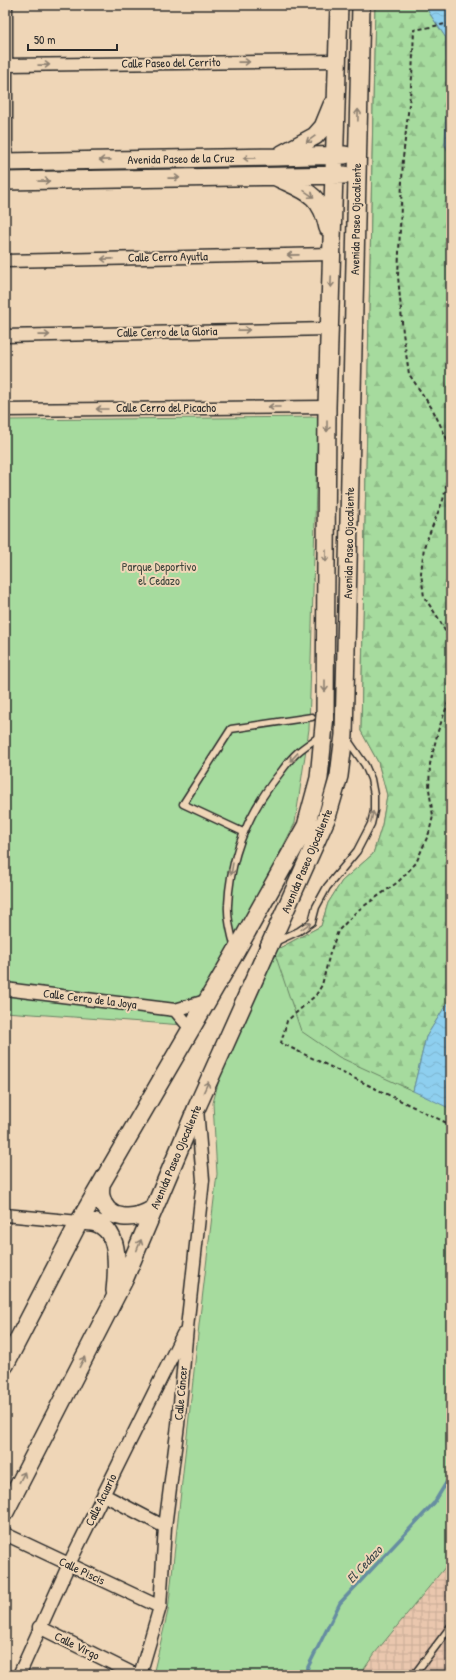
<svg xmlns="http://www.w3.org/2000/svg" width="456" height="1680" font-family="'Patrick Hand',sans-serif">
<defs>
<pattern id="industrial-grid" width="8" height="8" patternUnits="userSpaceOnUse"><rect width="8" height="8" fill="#eac7ae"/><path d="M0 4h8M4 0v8" fill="none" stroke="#c9ab96"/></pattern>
<pattern id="forest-firs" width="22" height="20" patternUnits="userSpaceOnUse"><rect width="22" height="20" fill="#a6db9e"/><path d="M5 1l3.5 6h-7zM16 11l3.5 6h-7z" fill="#8fbc88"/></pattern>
<pattern id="water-waves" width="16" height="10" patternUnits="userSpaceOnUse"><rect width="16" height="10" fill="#8ecfef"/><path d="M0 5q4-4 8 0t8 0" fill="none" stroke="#7bb2cd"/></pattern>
</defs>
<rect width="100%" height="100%" fill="#efd6b7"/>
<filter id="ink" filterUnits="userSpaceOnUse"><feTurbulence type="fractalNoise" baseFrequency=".025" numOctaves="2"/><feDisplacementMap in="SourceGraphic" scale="8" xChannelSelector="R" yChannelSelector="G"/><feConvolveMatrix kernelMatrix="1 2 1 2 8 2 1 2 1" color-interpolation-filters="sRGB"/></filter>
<g filter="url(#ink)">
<path fill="url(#industrial-grid)" d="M451,1561V1675H360L375,1653Z"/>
<path fill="#a6db9e" stroke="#688364" d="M375,5H451V1560L375,1653L360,1675H153L168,1611L199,1325L217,1174L213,1103L230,1037L274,951L321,926L328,903L342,881L373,854L382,825L387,795L378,762L361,731Z
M318,417L309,729L295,823L244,923L183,1025L5,1012V420Z"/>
<path fill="url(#forest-firs)" stroke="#688364" d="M375,5H427L428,11L446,38L447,93L445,145L451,157V997L426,1037L413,1091L339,1057L301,1031L274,951L321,926L328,903L342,881L373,854L382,825L387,795L378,762L361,731Z"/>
<path fill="url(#water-waves)" stroke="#668da1" d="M427,5H451V157L445,145L447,93L446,38L428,11Z
M451,997V1109L413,1091L426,1037Z"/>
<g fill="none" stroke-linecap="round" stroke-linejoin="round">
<path stroke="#668da1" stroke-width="3.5" d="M304,1675L340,1603L434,1503L451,1475"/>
<g stroke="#2b2b2b" stroke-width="9">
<path id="lane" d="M243,832L183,804L231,729L312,717
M275,942L299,931L312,922L316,907L327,887L357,851L371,824L374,811V795L371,779L365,765L347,739
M235,948C231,934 227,919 228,905C230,856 249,811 280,773C285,766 291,758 298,752C305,746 313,741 320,736
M414,1675L451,1626"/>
</g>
<g stroke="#2b2b2b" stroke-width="15">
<path id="street" d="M6,5V162
M5,65L337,61
M5,261L332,254
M5,336L329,329
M5,410L327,407
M5,989L175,1010L206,1001
M175,1010L191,1029
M5,1215L79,1222
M104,1495L165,1527
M5,1534L160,1607
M39,1627L136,1675
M19,1675L69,1564L183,1334
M140,1675L160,1607L165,1527L178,1425L187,1328L203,1180L197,1109"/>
</g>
<g stroke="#2b2b2b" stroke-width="20">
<path id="secondary" d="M282,154L315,136L323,127L332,105
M5,162L276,157L345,155
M276,177C305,191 321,193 328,228
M5,181L345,175
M101,1184C101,1188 100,1192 101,1196C106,1223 136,1220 153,1209
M79,1222C121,1217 118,1261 115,1291
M5,1365L79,1222L235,953L306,826L319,778L325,715L327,407L339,5
M5,1512L124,1280L197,1107L327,817L339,776L344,735L361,5"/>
</g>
<path stroke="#2b2b2b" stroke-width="2" stroke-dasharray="4 3" stroke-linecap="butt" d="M451,23L414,30L412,77L403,158L398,276L403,333L409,374L433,410L449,443V476L443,500L424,547L421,573L424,597L439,619L451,643
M451,695L438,731L430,764L429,789L433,816L429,833L416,863L398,882L357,911L338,931L330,953L322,985L316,995L287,1021L281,1043L451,1125"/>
<use href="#lane" stroke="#efd6b7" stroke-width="6"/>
<use href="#street" stroke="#efd6b7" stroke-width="12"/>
<use href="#secondary" stroke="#efd6b7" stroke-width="17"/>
</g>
<defs><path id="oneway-shaft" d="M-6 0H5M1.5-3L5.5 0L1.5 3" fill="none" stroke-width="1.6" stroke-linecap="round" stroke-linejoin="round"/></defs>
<g stroke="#8d8071">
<use href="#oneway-shaft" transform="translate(244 62) rotate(-1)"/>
<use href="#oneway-shaft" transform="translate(44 65) rotate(-1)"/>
<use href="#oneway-shaft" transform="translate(358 115) rotate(-89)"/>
<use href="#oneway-shaft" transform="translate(311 139) rotate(144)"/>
<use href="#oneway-shaft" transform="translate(249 158) rotate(179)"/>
<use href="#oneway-shaft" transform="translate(105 160) rotate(179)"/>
<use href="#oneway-shaft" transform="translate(174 178) rotate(-1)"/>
<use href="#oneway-shaft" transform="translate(44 181) rotate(-1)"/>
<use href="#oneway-shaft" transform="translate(309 194) rotate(34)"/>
<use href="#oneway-shaft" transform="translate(293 255) rotate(179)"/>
<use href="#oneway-shaft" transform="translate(107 259) rotate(179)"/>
<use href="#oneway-shaft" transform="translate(331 282) rotate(92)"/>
<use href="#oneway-shaft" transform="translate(244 330) rotate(-1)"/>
<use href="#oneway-shaft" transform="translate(44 335) rotate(-1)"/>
<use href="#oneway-shaft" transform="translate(274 407) rotate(180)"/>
<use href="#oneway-shaft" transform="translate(102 409) rotate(180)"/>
<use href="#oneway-shaft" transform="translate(327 426) rotate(90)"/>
<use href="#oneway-shaft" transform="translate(326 556) rotate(90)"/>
<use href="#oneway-shaft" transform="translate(325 686) rotate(90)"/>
<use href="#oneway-shaft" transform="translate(294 757) rotate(133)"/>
<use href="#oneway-shaft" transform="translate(372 817) rotate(-79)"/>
<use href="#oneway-shaft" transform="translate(232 869) rotate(99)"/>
<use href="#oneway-shaft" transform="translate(306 926) rotate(-36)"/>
<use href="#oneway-shaft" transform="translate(206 1087) rotate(-65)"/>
<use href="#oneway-shaft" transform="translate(139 1245) rotate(-68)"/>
<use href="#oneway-shaft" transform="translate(82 1362) rotate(-63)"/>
<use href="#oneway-shaft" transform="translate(22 1477) rotate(-63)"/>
</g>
</g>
<g text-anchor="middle" stroke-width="4" stroke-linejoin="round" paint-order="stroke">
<g font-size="12" fill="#2b2b2b" stroke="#efd6b7">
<text transform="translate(171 63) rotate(-1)" y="4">Calle Paseo del Cerrito</text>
<text transform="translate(181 159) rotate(-1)" y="4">Avenida Paseo de la Cruz</text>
<text transform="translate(356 219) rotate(-89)" y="4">Avenida Paseo Ojocaliente</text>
<text transform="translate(168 257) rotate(-1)" y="4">Calle Cerro Ayutla</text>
<text transform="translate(167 332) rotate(-1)" y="4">Calle Cerro de la Gloria</text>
<text x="166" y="412">Calle Cerro del Picacho</text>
<text transform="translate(349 543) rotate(-89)" y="4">Avenida Paseo Ojocaliente</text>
<text transform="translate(307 861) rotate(-67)" y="4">Avenida Paseo Ojocaliente</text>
<text transform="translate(90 999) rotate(7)" y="4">Calle Cerro de la Joya</text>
<text transform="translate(176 1157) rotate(-67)" y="4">Avenida Paseo Ojocaliente</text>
<text transform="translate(181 1393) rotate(-85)" y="4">Calle Cáncer</text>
<text transform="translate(101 1500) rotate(-64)" y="4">Calle Acuario</text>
<text transform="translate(82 1571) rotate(25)" y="4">Calle Piscis</text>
<text transform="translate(77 1646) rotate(26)" y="4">Calle Virgo</text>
</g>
<g font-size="12" fill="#3d453c" stroke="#efd6b7">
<text x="159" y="571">Parque Deportivo<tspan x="159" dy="14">el Cedazo</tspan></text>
</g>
<g font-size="13" font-style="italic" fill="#3a4448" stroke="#efd6b7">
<text transform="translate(364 1564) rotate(-47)" y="5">El Cedazo</text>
</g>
</g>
<rect width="456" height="1680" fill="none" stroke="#efd6b7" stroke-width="20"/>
<rect x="10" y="10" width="436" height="1660" fill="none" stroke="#2b2b2b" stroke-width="1.5" filter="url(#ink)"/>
<path d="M28 44v6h89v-6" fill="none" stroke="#2b2b2b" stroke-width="2"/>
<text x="34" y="44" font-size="12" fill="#2b2b2b" stroke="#efd6b7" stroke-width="3" paint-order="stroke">50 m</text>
</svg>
